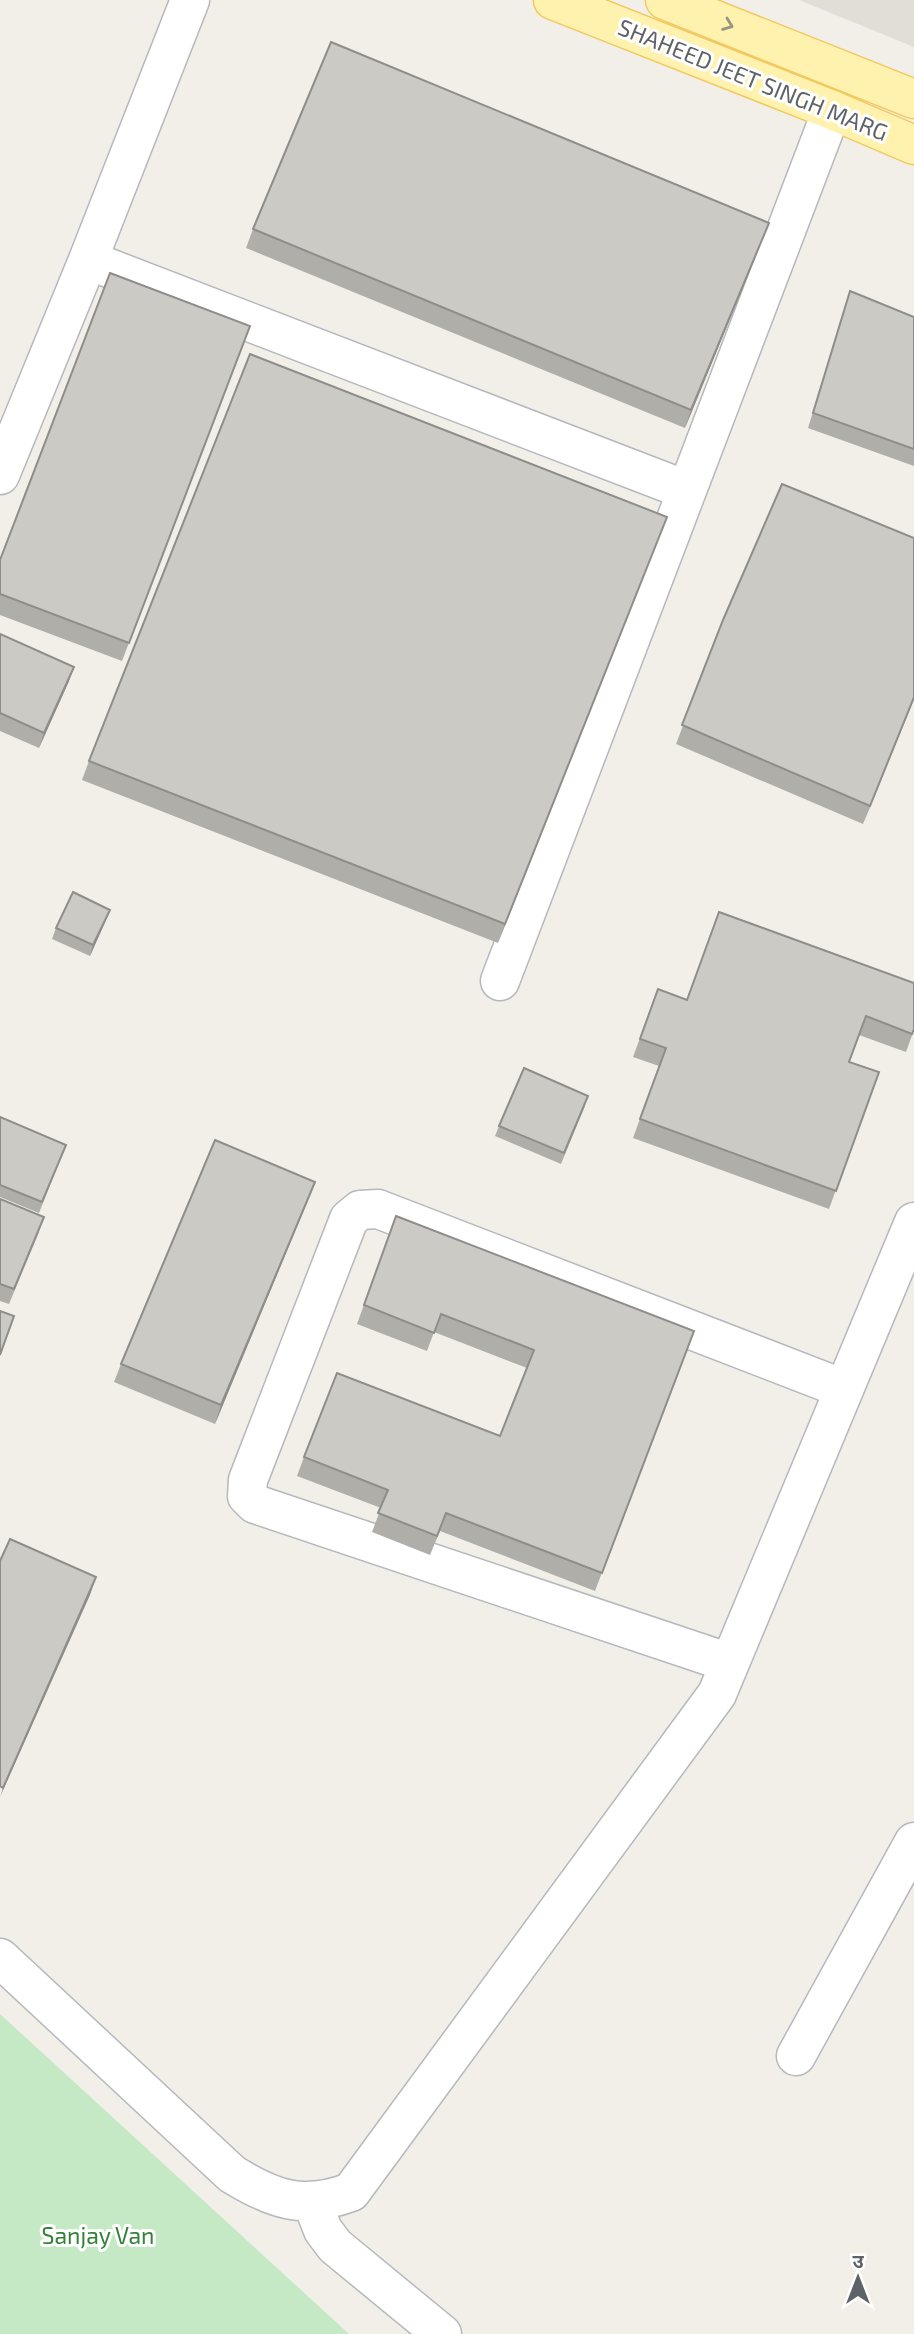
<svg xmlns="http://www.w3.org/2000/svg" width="914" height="2334" font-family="'Exo 2','Noto Sans Devanagari',sans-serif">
<rect width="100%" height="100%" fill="#f1efe8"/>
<path fill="#e1ded6" d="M799,0H914V47Z"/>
<path fill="#c5e8c5" d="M0,2014L349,2334H0Z"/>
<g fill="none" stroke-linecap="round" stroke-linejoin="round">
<g stroke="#b5b8bc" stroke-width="41">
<path id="minor" d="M88,260L686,490
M0,475L88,260L190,0
M500,981L832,110
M730,1663L255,1504L247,1496L248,1480L349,1219L360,1210L378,1209L844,1389
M0,1958L232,2174C274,2200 303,2210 351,2192L717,1694L914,1222
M796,2056L914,1842
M312,2202L323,2230L335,2246L442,2334"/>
</g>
<g stroke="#f2c960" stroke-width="41">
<path id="major" d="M553,0L832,110L914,145
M665,0L914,99"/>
</g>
<use href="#minor" stroke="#fff" stroke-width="38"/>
<use href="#major" stroke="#fff2af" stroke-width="38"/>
</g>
<path fill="#afaea9" d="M253,229L762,241L685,428L246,248Z
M850,291L914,317V466L808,428Z
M250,326L122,661L0,615V560Z
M660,535L498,943L82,780L89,761Z
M914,538V699L863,824L676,744L723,620Z
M0,634L69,681L39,748L0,731Z
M719,912L914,1030L906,1052L859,1035L849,1062L879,1072L829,1209L633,1138L659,1066L633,1057L658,989L687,1000Z
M106,920L90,956L52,939L56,928Z
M585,1106L561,1164L495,1136L499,1126Z
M0,1117L66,1145L39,1213L0,1197Z
M0,1199L39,1232L9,1304L0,1301Z
M308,1200L215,1424L114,1382L121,1364Z
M396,1216L694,1331L595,1591L440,1531L430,1555L372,1532L381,1508L297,1476L304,1457L500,1436L527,1368L434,1332L427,1351L357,1324Z"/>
<path fill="#8f8d8a" d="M769,223L762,241L685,428L691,410Z
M667,517L660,535L498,943L505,924Z
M74,667L69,681L39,748L44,733Z
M914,697V699L863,824L870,806Z
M110,910L106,920L90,956L93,945Z
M315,1182L308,1200L215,1424L221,1405Z
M96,1577L90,1595L0,1797L3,1788Z"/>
<path fill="#cccac5" stroke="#8f8d8a" stroke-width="2" d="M331,42L769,223L691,410L253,229Z
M110,273L250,326L129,643L0,594V560Z
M850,291L914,317V449L813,413Z
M250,354L667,517L505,924L89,761Z
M782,484L914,538V697L870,806L682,725L723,620Z
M0,634L74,667L44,733L0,713Z
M73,892L110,910L93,945L56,928Z
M719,912L914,983V1029L912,1034L866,1016L849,1062L879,1072L836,1191L640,1119L666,1048L640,1039L658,989L687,1000Z
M524,1068L588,1096L564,1153L499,1126Z
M0,1117L66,1145L42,1202L0,1185Z
M215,1140L315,1182L221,1405L121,1364Z
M0,1199L44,1217L14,1289L0,1284Z
M396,1216L694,1331L602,1573L446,1513L437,1536L378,1513L388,1490L304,1457L337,1373L500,1436L534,1350L441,1314L434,1333L364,1305Z
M0,1311L14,1316L0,1355Z
M10,1539L96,1577L3,1788L0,1786V1561Z"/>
<defs><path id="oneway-chevron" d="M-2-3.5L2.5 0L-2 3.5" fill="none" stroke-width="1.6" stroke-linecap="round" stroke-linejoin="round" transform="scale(1.75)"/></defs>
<use stroke="#979581" href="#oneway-chevron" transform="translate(728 25) rotate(21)"/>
<g text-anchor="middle" stroke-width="6" stroke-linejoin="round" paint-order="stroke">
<g font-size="23" fill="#5f6368" stroke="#fff">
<text transform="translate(753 80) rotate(22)" y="8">SHAHEED JEET SINGH MARG</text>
</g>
<g font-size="23" fill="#348238" stroke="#fff">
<text x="98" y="2244">Sanjay Van</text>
</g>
</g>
<g transform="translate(858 2278)" stroke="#ffffff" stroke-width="5" paint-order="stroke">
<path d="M0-5L12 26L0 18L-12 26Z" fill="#5f6368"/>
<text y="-10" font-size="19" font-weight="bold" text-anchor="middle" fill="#5f6368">उ</text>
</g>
</svg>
